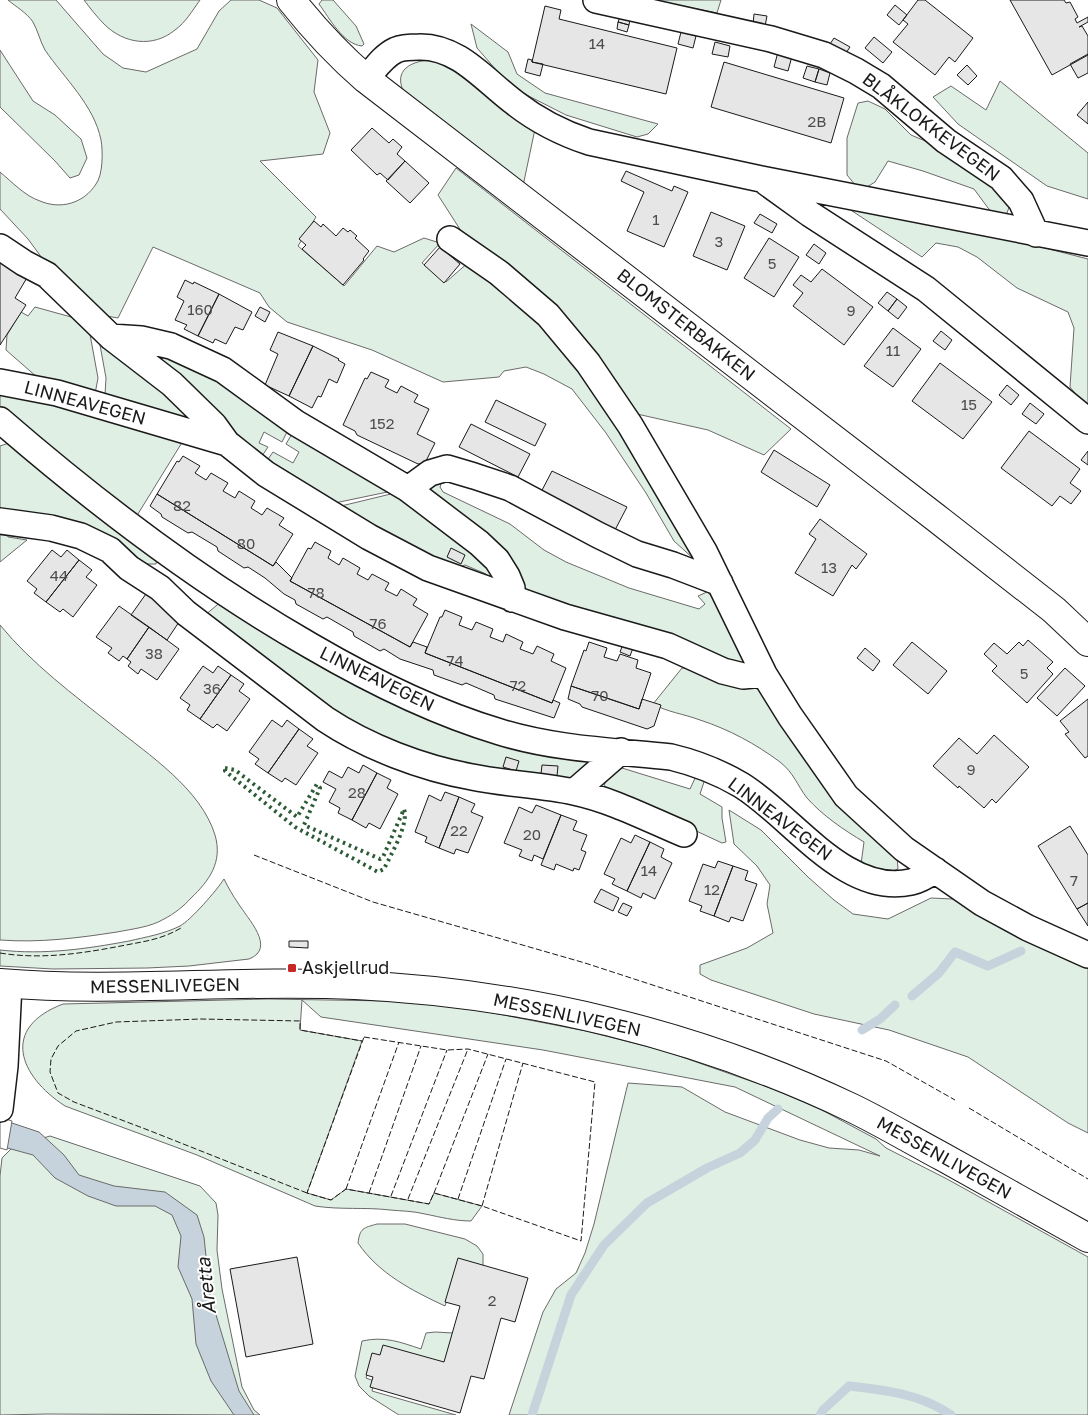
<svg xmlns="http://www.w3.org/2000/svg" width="1088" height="1415" font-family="'Golos Text',sans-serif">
<rect width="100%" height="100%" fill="#fff"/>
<path fill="#e0efe3" stroke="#6a6a6a" d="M8,0H56L103,54L123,68L146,72L197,49L219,11L231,0H259L277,8L318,60L314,92L330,133L323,154L260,161L316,217L298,246L344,286L377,246L394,252L424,238L440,243L422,263L446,282L470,261L515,295L610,402L696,561L674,541L646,493L606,433L572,389L544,374L526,367L504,371L499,377L443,382L372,350L287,322L269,307L260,293L153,247L118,318L95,314L56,277L28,239L0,209V172C12,182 25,196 40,201C61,210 84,203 96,184C103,175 103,151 101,140C94,105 64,78 45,50C40,41 38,31 33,22C26,12 16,7 8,0Z
M84,0H200C192,11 186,22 175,30C153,48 124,44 104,24C97,17 90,8 84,0Z
M322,0H333L356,26L364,44L362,46C343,44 330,19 319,4Z
M652,0H721L717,13Z
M471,24L508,52L517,74L545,93L658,124L648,134L637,137L566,115L511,87L477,48Z
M0,50L33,101L55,115L81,139L87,158L79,175L70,178L55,161L0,107Z
M429,60L451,66L535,129L523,186L406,96C392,73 407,62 429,60Z
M1000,81L1088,153V199L1047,186L958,124L933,97L951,86L986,110Z
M868,101L885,109L911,135L954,153L983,173L1010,205L1005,218L991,212L974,189L923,171L888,161L875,182L867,187L856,186L847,175V138L858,103Z
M456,168L791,429L764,455L708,430L637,414L463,234L438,195Z
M843,205L1010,239L1088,259V409L1070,387L1074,328L1068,312L1017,288L977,257L958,247L936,243L922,257Z
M35,307L82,320L89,329L98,378L95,394L38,378L6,350L7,335L21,312L28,316Z
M98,334L200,422L105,395L106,378Z
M149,349L177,355L291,424L282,442L264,432L259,443L268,447L260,459L155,364Z
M0,384L186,436L133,522L0,411Z
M296,427L397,490L330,504L266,462L273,452L293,463L299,452L286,444Z
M9,443L157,559L156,564H141L0,512V446Z
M442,481L440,487L443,492L510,524L544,550L566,562L629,588L699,609L705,604L698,596L707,592L718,601L749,666L521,594L433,494L429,486Z
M399,492L442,522L499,578L490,580L486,574L465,565L454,569L337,507Z
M0,526H5L8,537L27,540L0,562Z
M223,600L312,655L584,757L590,763L570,783L469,768L349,727L204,616Z
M0,625C32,664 74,695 113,726C149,755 201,789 215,835C223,862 209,881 191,898C184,906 174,914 164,919C151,927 132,929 117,932C78,938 40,943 0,940Z
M682,668H688L724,680L761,690L810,767L839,801L897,856L898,869L886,873L861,864L864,842C844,830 823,816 807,798C797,785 794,773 780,762C756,744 728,729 700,720C684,714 667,712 653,704Z
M622,768L690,789L697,774L705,779L700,794L722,807V818L726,842L722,843L604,788C605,777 611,772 622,768Z
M729,810L761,830L808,877L834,900L853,914L888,919L931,898L953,899L975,912L1088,966V1133L1068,1123L968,1057L889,1030L814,1014L711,980L700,974V965L747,948L773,933L767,904L770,885L757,866L734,844Z
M224,879C228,887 233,896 238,903C247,918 277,948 249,959L189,966L147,968L53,969L0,966V950C44,955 86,949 129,941C146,937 164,934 180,926C191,920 217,890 224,879Z
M268,999L390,1001L436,1004L488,1012L586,1031L665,1051L776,1090L820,1109L876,1139L886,1148L947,1179L1088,1257V1415H509L543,1312L556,1289L576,1273L585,1253L594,1224L628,1083L682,1087L725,1112L800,1140L829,1148L859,1150L880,1156L735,1087L543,1050L321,1017L302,1000L300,1030L362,1041L307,1193L331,1200L346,1189L429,1204L434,1193L482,1206L471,1221C455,1221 440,1217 425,1214C413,1211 401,1211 390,1210C365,1207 340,1210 315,1206L197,1155L65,1106C19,1076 0,1028 63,1004Z
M50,1136L200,1186L216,1203L218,1215L217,1250L222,1289L242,1387L254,1410L260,1415L47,1414L0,1415V1176L2,1158L13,1147Z
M377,1224H405L465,1239L477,1246L483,1254V1268L459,1261L445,1306C413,1291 379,1274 358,1243C360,1228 363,1228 377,1224Z
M435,1332L453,1333L444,1364L372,1356L366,1378L374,1381L372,1391L456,1415H399L369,1396L359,1386L355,1376L362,1341C385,1336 400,1342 421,1349L426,1333Z"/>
<path fill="#c6d2dc" stroke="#6a6a6a" d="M0,1119L39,1132L64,1155L79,1175L114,1186L165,1192L197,1215L204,1237L210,1295L239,1391L254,1415H234L211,1381L196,1344L192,1299L178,1267L181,1236L172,1215L155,1206H116L88,1196L55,1178L33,1155L0,1146Z"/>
<path fill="#fff" stroke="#6a6a6a" d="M0,1117L12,1121L7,1150L0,1148Z"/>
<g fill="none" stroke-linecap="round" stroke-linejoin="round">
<path stroke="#c6d2dc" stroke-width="9" d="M912,996L939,973L955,952L988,966L1021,951
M862,1030L880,1019L895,1005
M532,1415L571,1295L604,1245L647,1203L707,1168L740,1153L755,1140L768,1118L778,1109
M820,1415L823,1410L849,1386C885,1390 921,1394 951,1415"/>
</g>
<path fill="#e6e6e6" stroke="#1a1a1a" d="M918,0H925L973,38L955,62L949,57L935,75L893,42L908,24L903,20Z
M1010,0H1064L1066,3L1070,2L1078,17L1075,19L1077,23L1088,17V22L1079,27L1082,26L1088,36V55L1052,75Z
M895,5L907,15L899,25L887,15Z
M545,6L561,10L559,19L677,48L666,94L532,62Z
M754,14L767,16L765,26L753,25Z
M620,17L630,19L629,25L618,22Z
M618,22L629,25L627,32L617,29Z
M681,32L696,36L693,48L678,44Z
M874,37L892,52L883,63L865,48Z
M834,38L850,47L844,56L828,47Z
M715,42L730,46L728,57L712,54Z
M778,52L792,56L788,71L774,67Z
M1088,54V73L1078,78L1070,64Z
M528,59L532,60V62L543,64L540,76L525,72Z
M724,62L844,98L831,143L711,107Z
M967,65L977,76L968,85L957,75Z
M807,66L819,69L815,82L803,78Z
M819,69L830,73L827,85L815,82Z
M1088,102V124L1077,115Z
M372,128L389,143L393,139L402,147L397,154L405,161L388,180L380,173L377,175L351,150Z
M405,161L429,183L410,203L386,181Z
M626,171L672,191L674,186L688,192L664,247L627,231L644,192L621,181Z
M711,212L745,226L727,270L693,256Z
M760,214L777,224L772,233L754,223Z
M314,221L321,227L323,224L336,236L343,228L348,232L350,230L357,236L355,238L369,251L363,259L364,260L343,285L302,249L306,245L299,239Z
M769,238L799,257L774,297L744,278Z
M814,244L826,253L819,264L806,255Z
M440,247L460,264L444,283L424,265Z
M0,258L28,276L15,298L26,305L0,345Z
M822,269L873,307L844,345L793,306L803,293L793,285L801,275L811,282Z
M185,280L193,284L194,282L219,294L198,336L184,329L187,325L175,320L184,301L177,297Z
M887,292L897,299L888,311L878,303Z
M219,294L252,312L243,330L235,327L226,344L215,339L213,343L198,336Z
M897,299L907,307L898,319L888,311Z
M260,307L270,312L265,322L255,316Z
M893,328L921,349L893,387L864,366Z
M941,331L952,340L945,350L933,341Z
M278,332L313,346L289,396L265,385L278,354L270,350Z
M313,346L339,359L338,360L345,364L337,383L329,379L321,397L318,396L312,408L289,396Z
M940,363L992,402L963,439L912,401Z
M371,372L389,380L385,387L397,393L401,386L418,395L414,402L429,409L417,434L435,443L425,463L418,464L357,435L355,431L343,425L365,378L367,379Z
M1007,385L1019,395L1011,405L999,395Z
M496,400L546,424L535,446L485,422Z
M1030,403L1044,414L1036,424L1022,414Z
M471,424L530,454L518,477L459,447Z
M1029,431L1080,469L1070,483L1081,491L1071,504L1060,496L1052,506L1001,468Z
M774,450L830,485L817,507L761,472Z
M1088,451V465L1081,460Z
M183,456L200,466L195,473L206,480L211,473L228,483L223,491L235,498L239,491L255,501L251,508L262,515L267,508L284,518L279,525L293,534L273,566L157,494L177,461L179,462Z
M552,471L627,507L615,530L540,494Z
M157,494L273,566L276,562L292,578L290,581L410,647L413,642L427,647L425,653L552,703L553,700L560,703L554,718L495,699L494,695L466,683L462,685L434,675L433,670L400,659L384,649L380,651L354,636L353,632L327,617L323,619L296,604L295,600L284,594L265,578L248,567L244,568L218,551L217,547L192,532L188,533L162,517L161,514L150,506Z
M820,519L867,554L856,569L852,565L833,596L795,573L816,539L809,534Z
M315,542L331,551L328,558L339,565L343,558L360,568L357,574L368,580L372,574L389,583L385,590L397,596L401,589L417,599L413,605L428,614L410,647L290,581L308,548L311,549Z
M451,548L465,555L461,564L447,557Z
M52,550L61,557L67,550L79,560L46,602L34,593L37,589L27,581Z
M79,560L92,570L86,577L97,585L73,617L63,609L60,612L46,602Z
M148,591L181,619L167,640L131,615Z
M119,606L149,627L127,659L123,656L119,661L108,653L112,648L96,637Z
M445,610L462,617L459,625L472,630L476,622L493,629L490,637L503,642L506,634L523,642L520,649L533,654L537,646L554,654L551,661L566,668L552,703L425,653L440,617H442Z
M149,627L179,649L157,680L141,669L138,674L128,666L131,662L127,659Z
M1028,640L1053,662L1047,668L1053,674L1027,703L992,671L997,666L984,654L994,643L1007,654L1019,642L1023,646Z
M589,642L607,648L604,657L617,661L620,654L638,660L636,668L651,673L639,709L571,686L584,650L586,651Z
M912,642L947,671L928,694L893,665Z
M623,644L633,648L630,656L620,652Z
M865,648L880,661L873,671L857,658Z
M203,666L213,673L218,666L231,675L200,719L187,710L190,705L180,698Z
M1065,668L1085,686L1057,716L1037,698Z
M231,675L244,684L239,691L250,699L227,731L217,724L213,728L200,719Z
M571,686L639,709L642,699L661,705L654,726L647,729L582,707L580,704L568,699Z
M1088,699V756L1085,758L1065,734L1069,732L1060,721Z
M272,720L282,727L287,720L299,729L268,773L255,764L259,759L249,752Z
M299,729L313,739L307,746L318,753L296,785L285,778L282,782L268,773Z
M994,735L1029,767L996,803L992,799L984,808L959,786L958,788L933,766L959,738L977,754Z
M506,757L519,761L516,771L503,767Z
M363,765L377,773L352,820L338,813L340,808L329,802L336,789L323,782L329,771L342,778L348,767L359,773Z
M542,765L558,766L557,776L541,774Z
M377,773L391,780L387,788L398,794L380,829L369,823L366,828L352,820Z
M445,792L459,797L439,848L425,842L427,837L415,832L429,795L441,801Z
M459,797L475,804L471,812L483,817L468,853L456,849L454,854L439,848Z
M536,805L561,815L543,859L534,855L532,861L519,856L522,850L504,843L519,807L532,813Z
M561,815L577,821L573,830L587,835L581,850L586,852L579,870L574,868L573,871L556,864L554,870L541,865Z
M1070,826L1088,855V903L1077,909L1038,846Z
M635,835L650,842L627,891L612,884L615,879L604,874L621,838L631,843Z
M650,842L664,849L661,857L672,863L655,899L643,893L641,898L627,891Z
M718,861L733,866L714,916L700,911L702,906L689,901L703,864L715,868Z
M733,866L748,871L745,880L757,884L743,921L731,917L729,922L714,916Z
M601,889L619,898L613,911L594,902Z
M623,903L632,907L627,916L618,912Z
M1088,903V926L1077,909Z
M289,941H308V948L289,947Z
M297,1257L313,1344L246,1357L230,1269Z
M458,1258L528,1278L515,1322L501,1318L484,1379L471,1376L460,1413L370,1387L373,1377L366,1375L372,1353L380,1355L383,1345L444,1362L460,1306L445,1302Z"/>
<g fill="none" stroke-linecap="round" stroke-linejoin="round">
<g stroke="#1a1a1a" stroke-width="28">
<path id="minor" d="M596,0L771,39L824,55L856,71L881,86L946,141L1001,178L1021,201L1036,234
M366,79C375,69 383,56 396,50C403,47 411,47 419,47C459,46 485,81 515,103C538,121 562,133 589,142L761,179L1088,243
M767,183L810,214L926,289L1088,421
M450,239L499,273L548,315L588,363L630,425L704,551L764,674L790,716L846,796L904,849L982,903L1028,928L1088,955
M0,247L24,263L47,275L111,337L172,384L214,425L227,443
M111,337L141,339L171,346L223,370L296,423L408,489L479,543L497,560L507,576L512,588V599
M0,382L57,393L227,443L266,474L369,537L428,568L565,617L668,646L723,671L743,676L764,674
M0,420C97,504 199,582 311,646C371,681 433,712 500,732C555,749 614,751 671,757C696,763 719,772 741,785C792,816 845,897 911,882C920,880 928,875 935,870
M408,489L430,473L447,468L474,476L510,488L598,535L637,554L673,565L720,583
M0,521L51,528L81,536L110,550L129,568L160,588L186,613L325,719C367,747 422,768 472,777C506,784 541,785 574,792C612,800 648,819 684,834
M574,792L621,751
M0,1109L5,1066L9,984"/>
</g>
<g stroke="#1a1a1a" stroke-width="30">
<path id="tertiary" d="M291,0C314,29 338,55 366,79L935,517L1054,610L1088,642"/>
</g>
<g stroke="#1a1a1a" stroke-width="30">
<path id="primary" d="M0,983C118,993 237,979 355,985C526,993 697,1034 852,1108C883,1123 913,1141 943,1157C991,1184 1040,1211 1088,1238"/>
</g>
<use href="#minor" stroke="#fff" stroke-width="25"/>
<use href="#tertiary" stroke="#fff" stroke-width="28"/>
<use href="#primary" stroke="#fff" stroke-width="28"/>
<path stroke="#2b5a34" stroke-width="4" stroke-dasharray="2.5 4" stroke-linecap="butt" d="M225,768L235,770L297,817L317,784L320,788L304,825L380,859L383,857L404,809C409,825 391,854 384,869L378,872L295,827L225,771Z"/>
<path stroke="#1a1a1a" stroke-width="1" stroke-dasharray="6 2.5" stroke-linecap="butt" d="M254,855L373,902L585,963L886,1061L955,1100
M0,953C42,960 85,953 126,945C147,941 162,939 181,928
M364,1037L447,1050L468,1049L595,1082L581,1241L482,1206L434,1193L429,1204L346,1189L331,1200L307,1193Z
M969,1108L1088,1179
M346,1189L399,1042
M307,1193L148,1130L74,1102L58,1093L50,1072L51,1059L58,1046L76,1031L116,1022L201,1019L300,1021V1030L362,1041
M369,1193L421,1046
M434,1193L488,1054
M391,1196L447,1050
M408,1199L468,1049
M458,1199L506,1059
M482,1206L523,1063"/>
</g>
<rect fill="#c62828" stroke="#fff" stroke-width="2" x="287" y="963" width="10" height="10" rx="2.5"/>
<g text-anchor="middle" stroke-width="4" stroke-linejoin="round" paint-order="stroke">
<g font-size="15" fill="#4d4d4d">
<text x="597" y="49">14</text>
<text x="817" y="127">2B</text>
<text x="656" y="225">1</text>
<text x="719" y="247">3</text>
<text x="772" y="269">5</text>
<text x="200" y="315">160</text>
<text x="851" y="316">9</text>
<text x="893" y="356">11</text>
<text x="969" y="410">15</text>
<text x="382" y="429">152</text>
<text x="182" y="511">82</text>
<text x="246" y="549">80</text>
<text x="829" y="573">13</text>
<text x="59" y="581">44</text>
<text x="316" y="598">78</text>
<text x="378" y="629">76</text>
<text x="154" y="659">38</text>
<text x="455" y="666">74</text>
<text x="1024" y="679">5</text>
<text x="518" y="691">72</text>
<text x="212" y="694">36</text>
<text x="600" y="701">70</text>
<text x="971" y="775">9</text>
<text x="357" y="798">28</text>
<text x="459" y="836">22</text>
<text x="532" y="840">20</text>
<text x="649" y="876">14</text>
<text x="1074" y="886">7</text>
<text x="712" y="895">12</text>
<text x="492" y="1306">2</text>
</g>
<g font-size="18" fill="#1a1a1a" stroke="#fff">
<text transform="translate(931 127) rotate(37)" y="6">BLÅKLOKKEVEGEN</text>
<text transform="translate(686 325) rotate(38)" y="6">BLOMSTERBAKKEN</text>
<text transform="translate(85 403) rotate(15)" y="6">LINNEAVEGEN</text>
<text transform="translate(377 679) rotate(26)" y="6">LINNEAVEGEN</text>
<text transform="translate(780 819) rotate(37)" y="6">LINNEAVEGEN</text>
<text transform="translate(165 986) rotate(-1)" y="6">MESSENLIVEGEN</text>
<text transform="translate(567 1015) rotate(12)" y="6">MESSENLIVEGEN</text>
<text transform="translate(944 1158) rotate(29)" y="6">MESSENLIVEGEN</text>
</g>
<g font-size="18" fill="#1a1a1a" stroke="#fff" text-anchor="start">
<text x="302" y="974">Askjellrud</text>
</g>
<g font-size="19" font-style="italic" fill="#1a1a1a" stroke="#fff">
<text transform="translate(206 1286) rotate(-96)" y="7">Åretta</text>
</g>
</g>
</svg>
